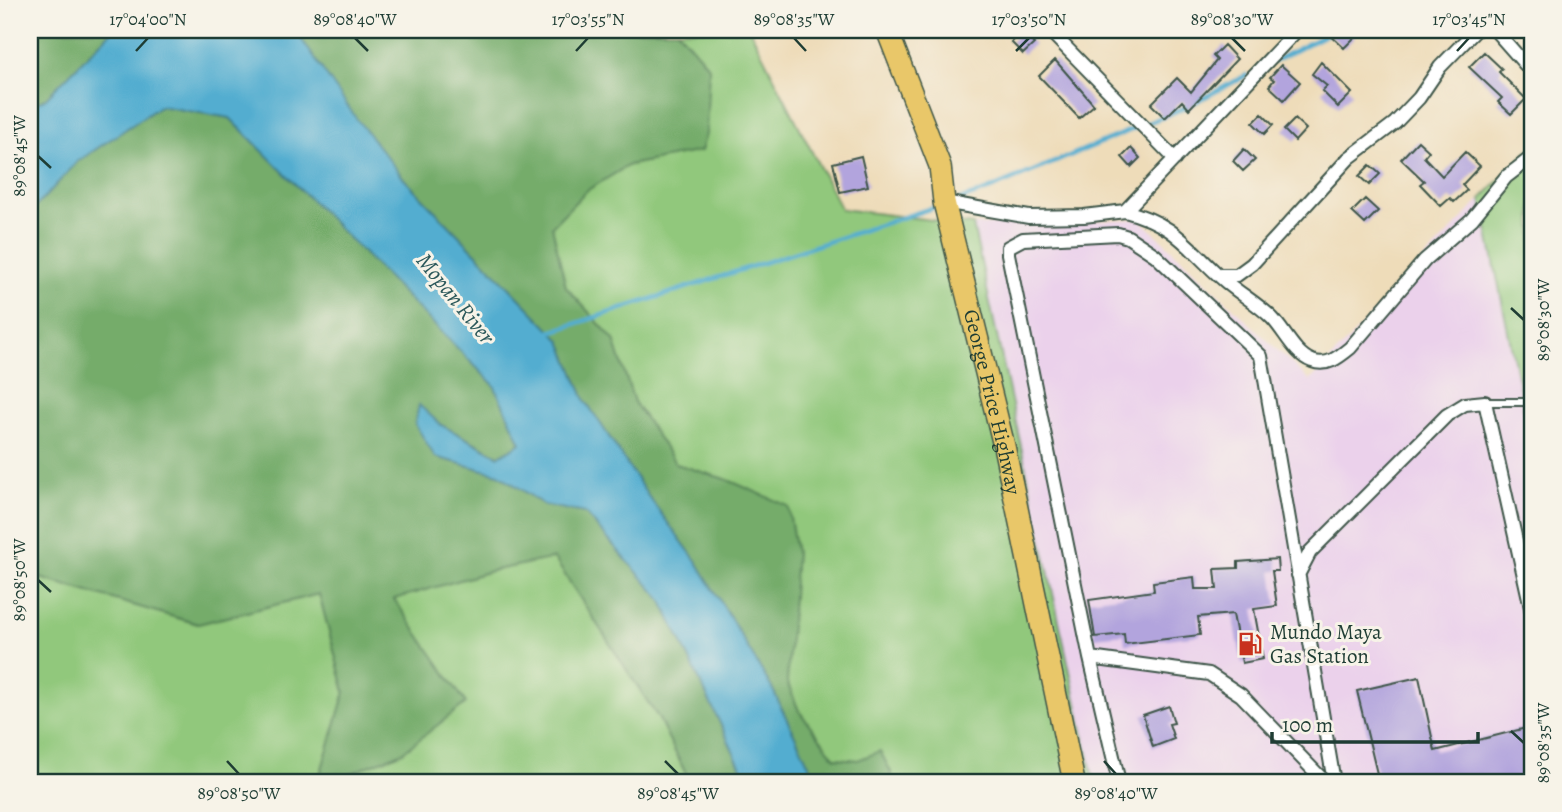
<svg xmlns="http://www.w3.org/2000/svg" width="1562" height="812" font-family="Alegreya,serif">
<rect width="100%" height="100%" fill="#f7f3e8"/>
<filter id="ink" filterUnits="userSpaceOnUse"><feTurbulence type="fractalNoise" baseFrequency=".0143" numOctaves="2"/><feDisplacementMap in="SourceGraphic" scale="14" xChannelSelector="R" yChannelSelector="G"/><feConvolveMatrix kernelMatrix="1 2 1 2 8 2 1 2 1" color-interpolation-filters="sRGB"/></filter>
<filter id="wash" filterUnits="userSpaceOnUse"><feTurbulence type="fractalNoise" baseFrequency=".00686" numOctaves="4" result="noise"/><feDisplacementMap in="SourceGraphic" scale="28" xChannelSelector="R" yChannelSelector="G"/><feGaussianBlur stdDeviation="1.57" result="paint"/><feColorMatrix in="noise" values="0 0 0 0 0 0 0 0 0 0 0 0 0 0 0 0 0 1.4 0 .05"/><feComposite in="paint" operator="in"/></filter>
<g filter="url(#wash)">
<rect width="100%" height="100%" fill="#eedcb9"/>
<path fill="#ebd1eb" d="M1481,199L1532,448V782H1094L973,225L1140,219L1310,381Z"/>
<path fill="#91c87b" stroke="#588258" stroke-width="2" d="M677,30H750L841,209L973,225L1094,782H890L891,772L858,760L835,758L799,711L787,681L789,620L728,480L676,464L634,402L614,340L566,287L551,226L586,191L629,165L701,151L709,67Z
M1532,147V448L1481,199Z
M554,558L659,719L690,782H329L403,752L393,599L491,571Z
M30,575L198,624L319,594L345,692L318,782H30Z"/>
<path fill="#74ac6b" stroke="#4a7450" stroke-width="2" d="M30,30H113L46,98L30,107Z
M295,30H677L709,67L706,134L701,151L629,165L586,191L552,226L566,287L614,340L634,402L676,464L728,480L788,506L796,553L787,682L799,711L835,758L858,760L880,751L891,772L890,782H817L773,690L697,562L648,496L585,400L561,341L405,180L356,119Z
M160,106L230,118L494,385L521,443L500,456L441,425L435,457L499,474L544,505L585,513L661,599L748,782H690L659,719L554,558L491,571L394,599L466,703L403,752L329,782H318L345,692L319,594L198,624L30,575V213L77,162Z"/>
<path fill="#53add0" stroke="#397582" stroke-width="2" d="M113,30H295L356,118L405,180L561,341L585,400L648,496L697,562L773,690L817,782H748L661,599L585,513L544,505L499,474L435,457L415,424L419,405L441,425L499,456L521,443L494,385L230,118L160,106L77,162L30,213V107L46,98Z"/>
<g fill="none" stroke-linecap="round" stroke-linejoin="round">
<path stroke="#53add0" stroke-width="4.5" d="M1274,61L1335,30
M957,201L988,190L1186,107L1247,75
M547,333L938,206"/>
</g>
<g id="blocks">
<path fill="#b2a4dd" d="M1325,30H1348L1355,37L1344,48Z
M1022,32L1034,44L1023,54L1011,42Z
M1224,45L1237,59L1189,109L1182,101L1165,118L1151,104L1177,78L1191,92L1217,60L1213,56Z
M1484,52L1502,69L1499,72L1526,99L1511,114L1498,102L1502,98L1469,67Z
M1055,60L1094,105L1079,118L1039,76Z
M1321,62L1352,93L1338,107L1322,91L1327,86L1312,74Z
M1281,65L1300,82L1284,100L1269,86L1274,80L1270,77Z
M1262,114L1273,125L1264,134L1253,123Z
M1295,119L1306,129L1295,141L1284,130Z
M1418,141L1429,151L1424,157L1442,176L1465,152L1480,166L1462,185L1467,190L1454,202L1450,198L1441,206L1420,184L1424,181L1401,159Z
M1131,148L1140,158L1131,167L1122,157Z
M1244,149L1255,160L1243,171L1233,161Z
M861,156L868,186L840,192L833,163Z
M1370,165L1380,174L1369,185L1359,176Z
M1365,199L1378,211L1365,224L1352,212Z
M1277,559L1278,571H1272L1277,606L1254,609L1263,659L1242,663L1233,614L1198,617L1200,635L1125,644L1124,634L1095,637L1089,600L1154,591L1153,582L1194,577L1195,589H1217L1215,569L1238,568V562Z
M1419,677L1435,751L1530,727L1532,782H1379L1357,691Z
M1169,706L1174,723L1169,724L1174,739L1153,747L1143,715Z"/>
</g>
</g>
<g filter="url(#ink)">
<use href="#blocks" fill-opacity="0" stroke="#3e5548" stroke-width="2"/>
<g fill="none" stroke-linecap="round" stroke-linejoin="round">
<g stroke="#3e5548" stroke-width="10">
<path id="lane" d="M1485,402H1532"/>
</g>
<g stroke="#3e5548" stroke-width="16">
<path id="street" d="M1049,30L1175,159
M1495,30L1532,72
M944,202L1029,217L1084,216L1125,211L1297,30
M1125,211C1178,225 1187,248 1225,281C1240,294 1258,304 1272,318C1284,330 1295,355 1312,361C1327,367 1339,357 1350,348L1425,260L1472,219L1506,177L1532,157
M1218,275H1237L1252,264L1349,158L1395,123L1419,98L1440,67L1476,30
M1298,575L1310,552L1447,415L1465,404L1485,402L1532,612
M1090,658L1209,674L1241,695L1325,782
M1119,782L1090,658L1008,254V247L1023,239L1118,234L1128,237L1155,255L1261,356L1334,782"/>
</g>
<g stroke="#3e5548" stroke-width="24">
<g id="highway">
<path id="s1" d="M887,30L940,166L944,202L1004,446L1074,782"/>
</g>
</g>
<use href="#lane" stroke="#fff" stroke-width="6"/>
<use href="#street" stroke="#fff" stroke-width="12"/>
<use href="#highway" stroke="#e9c769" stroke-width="21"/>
</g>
</g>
<path fill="none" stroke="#1f3d34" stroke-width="2.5" d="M355,38L368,51M794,38L806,51M1232,38L1245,51M136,51L148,38M576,51L588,38M1016,51L1029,38M1457,51L1469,38M38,156L51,168M1511,308L1524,320M38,580L51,592M1511,731L1524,743M227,761L239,774M665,761L678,774M1104,761L1116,774"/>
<defs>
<g id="fuel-bare" transform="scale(1.89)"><path d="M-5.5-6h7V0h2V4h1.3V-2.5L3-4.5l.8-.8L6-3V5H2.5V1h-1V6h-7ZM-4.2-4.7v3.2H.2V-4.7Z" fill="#c8321e" stroke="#f7f3e8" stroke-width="2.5" paint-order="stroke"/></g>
</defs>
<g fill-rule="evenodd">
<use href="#fuel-bare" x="1250" y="644"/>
</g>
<g text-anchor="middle" stroke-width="6" stroke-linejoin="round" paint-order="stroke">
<g font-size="21" fill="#1f3d34" stroke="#f7f3e8">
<text dy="7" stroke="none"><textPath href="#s1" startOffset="388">George Price Highway</textPath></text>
</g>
<g font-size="21" fill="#1f3d34" stroke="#f7f3e8" text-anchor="start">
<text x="1270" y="639">Mundo Maya<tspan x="1270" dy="24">Gas Station</tspan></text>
</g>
<g font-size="23" font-style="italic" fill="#2c595b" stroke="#f7f3e8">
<text transform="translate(456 298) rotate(51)" y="8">Mopan River</text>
</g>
</g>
<rect width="1562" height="812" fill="none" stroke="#f7f3e8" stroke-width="77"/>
<path d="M1272 732v10h206v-10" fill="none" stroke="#1f3d34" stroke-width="3.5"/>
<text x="1282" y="732" font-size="21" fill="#1f3d34" stroke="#f7f3e8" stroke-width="5" paint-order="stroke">100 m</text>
<rect x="38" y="38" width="1486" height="736" fill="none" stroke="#1f3d34" stroke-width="2.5"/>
<g font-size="18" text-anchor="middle" fill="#1f3d34">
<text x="148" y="25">17°04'00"N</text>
<text x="355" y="25">89°08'40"W</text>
<text x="588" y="25">17°03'55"N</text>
<text x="794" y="25">89°08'35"W</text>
<text x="1029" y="25">17°03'50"N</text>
<text x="1232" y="25">89°08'30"W</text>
<text x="1469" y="25">17°03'45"N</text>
<text transform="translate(19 156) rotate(-90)" y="6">89°08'45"W</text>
<text transform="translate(1543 320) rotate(-90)" y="6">89°08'30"W</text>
<text transform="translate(19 580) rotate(-90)" y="6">89°08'50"W</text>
<text transform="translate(1543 743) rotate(-90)" y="6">89°08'35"W</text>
<text x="239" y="799">89°08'50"W</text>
<text x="678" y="799">89°08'45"W</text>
<text x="1116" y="799">89°08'40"W</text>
</g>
</svg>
